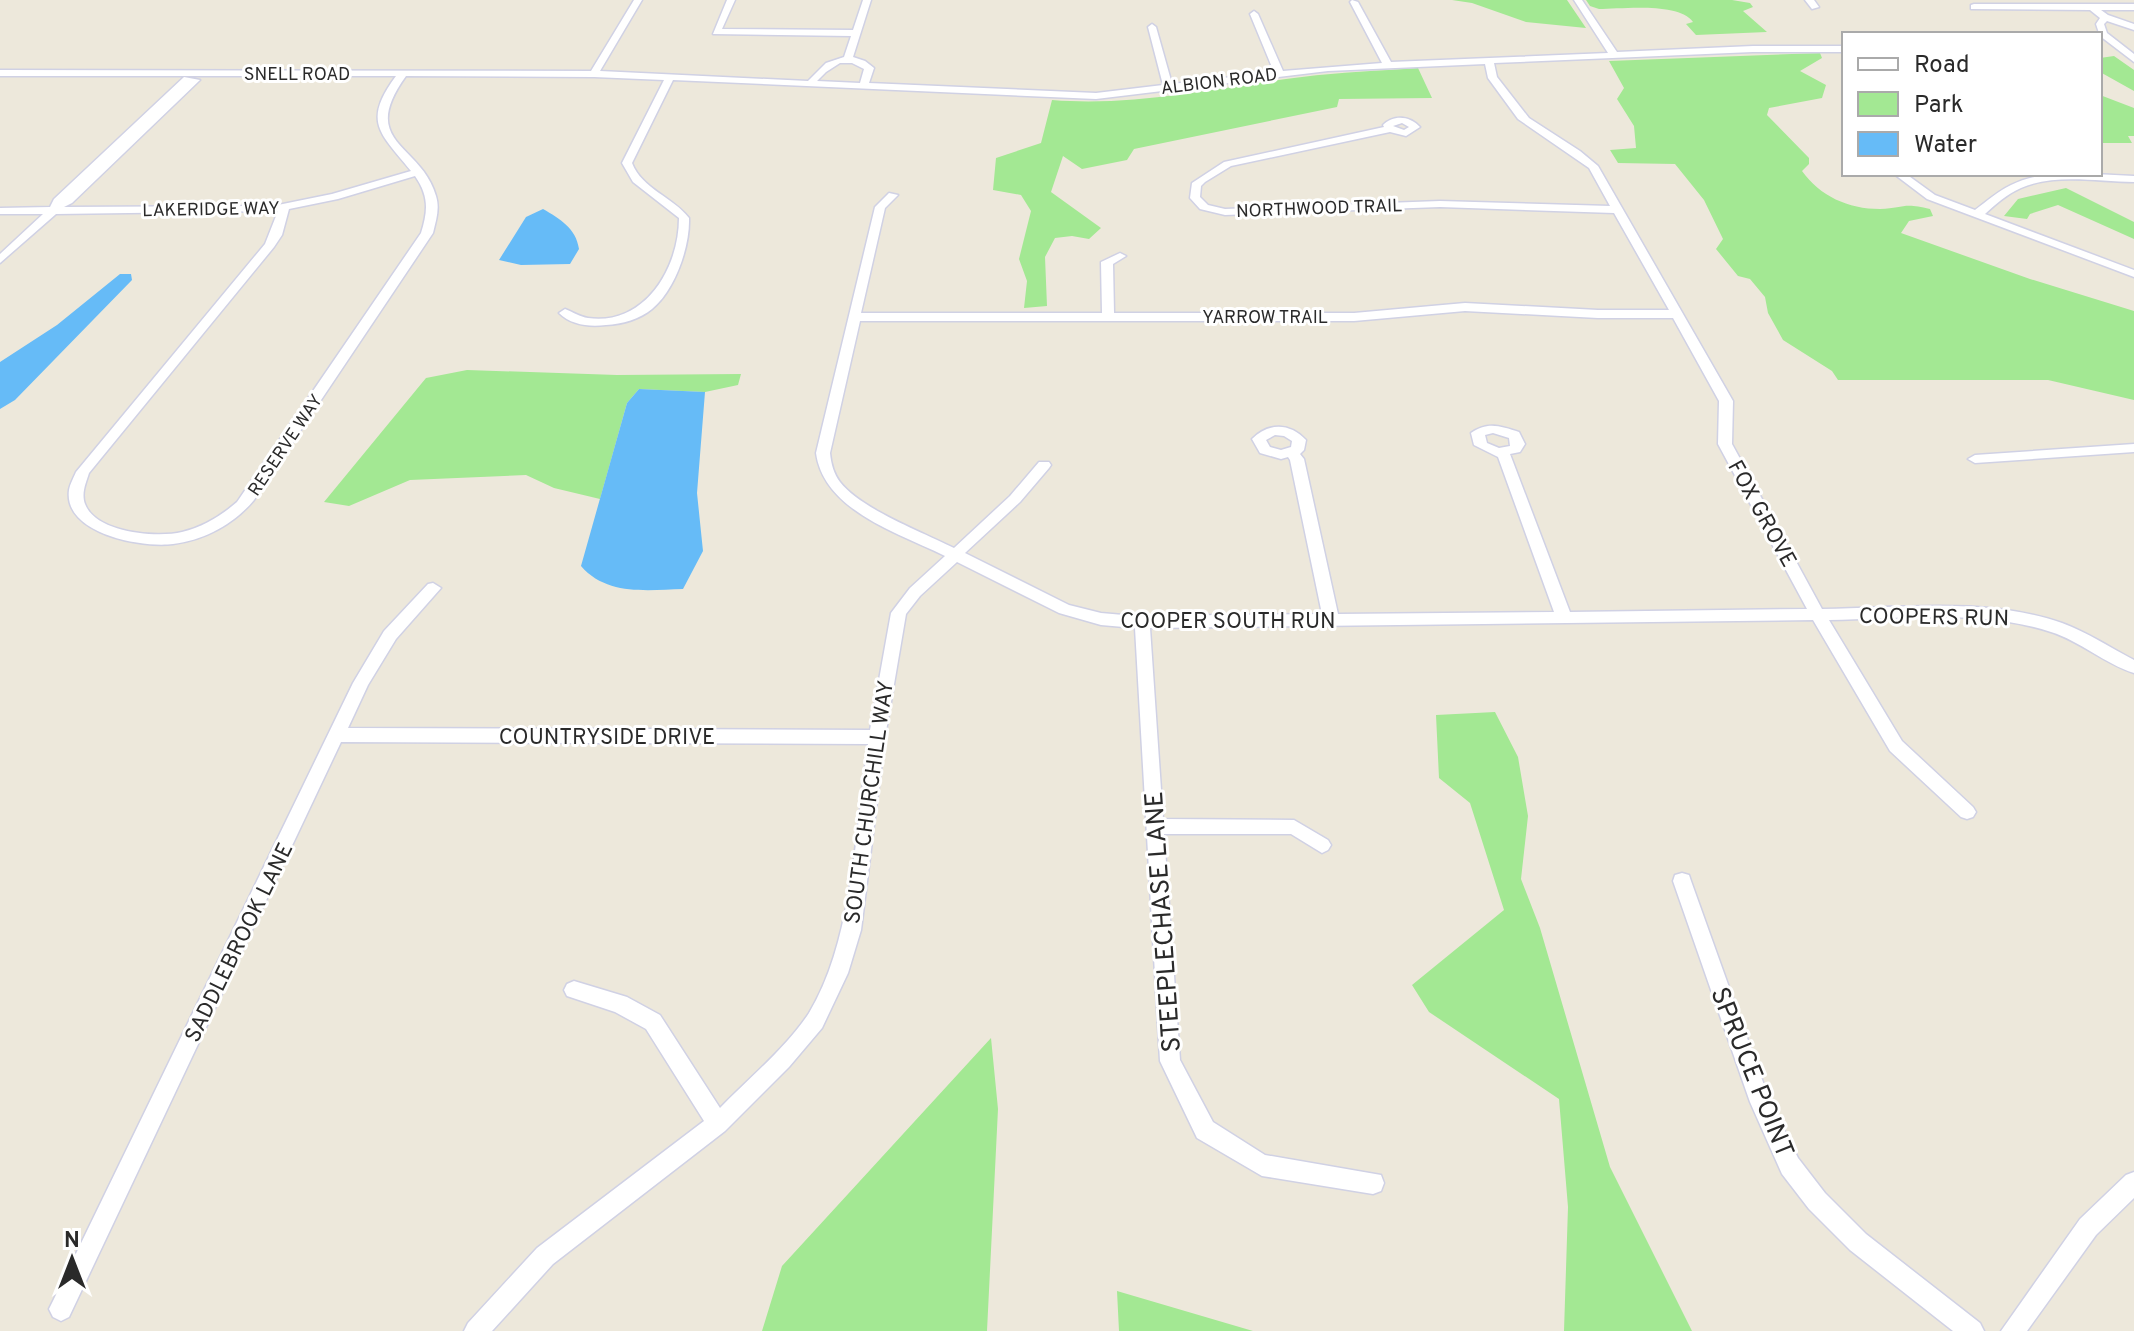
<svg xmlns="http://www.w3.org/2000/svg" width="2134" height="1331" font-family="Overpass,sans-serif">
<rect width="100%" height="100%" fill="#ede8db"/>
<path fill="#a3e893" d="M1452,0H1567L1586,28L1526,22L1472,3Z
M1586,0H1732L1750,3L1753,7L1743,11L1767,32L1696,35L1686,24L1693,22C1679,2 1622,9 1599,9L1590,6Z
M1820,53L1822,58L1800,71L1826,85L1822,98L1769,108L1767,115L1809,158V164L1802,171C1820,196 1848,209 1880,209C1903,208 1904,202 1930,209L1933,216L1909,221L1901,233L2030,279L2134,311V400L2048,380H1838L1832,371L1783,340L1768,313L1765,297L1750,279L1738,276L1716,249L1723,239L1704,200L1675,164L1618,163L1610,150L1636,148L1634,126L1617,99L1624,88L1609,61Z
M2114,56L2134,70V91L2100,72V58Z
M1418,68L1432,98L1339,99L1337,107L1134,149L1127,160L1082,169L1063,156L1051,192L1101,228L1089,239L1072,236L1055,238L1045,257L1047,306L1024,308L1027,281L1019,259L1031,211L1021,195L993,190L996,158L1041,143L1052,100C1136,107 1218,87 1302,77C1340,72 1379,71 1418,68Z
M2100,95L2134,108V136H2128L2132,143H2100Z
M2066,188L2134,222V239L2058,205L2030,214L2027,219L2004,216L2018,199Z
M467,370L617,375L741,374L738,385L705,392L639,389L627,403L600,499L554,488L526,475L410,480L349,506L324,502L426,378Z
M1495,712L1518,757L1528,816L1521,879L1540,928L1610,1167L1692,1331H1564L1568,1207L1559,1099L1429,1012L1412,985L1504,910L1470,803L1439,778L1436,715Z
M991,1038L998,1109L987,1331H762L782,1266Z
M1117,1291L1253,1331H1119Z"/>
<path fill="#66bbf7" d="M543,209C560,219 576,228 579,249L570,264L521,265L499,260L526,217Z
M120,274H131L132,280L15,400L0,409V362L57,325Z
M639,389L705,392L697,493L703,551L683,589C647,590 607,596 581,566L627,403Z"/>
<g fill="none" stroke-linecap="round" stroke-linejoin="round">
<g stroke="#d0d1e4" stroke-width="3">
<path id="minor" d="M634,0H642L600,71L808,81L826,63L844,57L851,36L713,34L727,0H735L722,29L853,30L863,0H871L853,57L865,61L874,68L869,83L1096,93L1163,85L1148,27L1152,24L1156,27L1172,84L1274,72L1250,14L1254,11L1258,14L1283,71L1382,63L1350,2L1352,0L1358,2L1391,62L1608,53L1574,0H1582L1617,52L1753,46H1844V52H1753L1494,63L1497,77L1529,118L1580,151L1598,166L1733,401L1732,444L1822,609C1900,608 1988,597 2062,623C2087,632 2111,648 2134,660V673C2105,664 2080,641 2051,632C1981,609 1901,619 1829,620L1902,741L1973,807L1976,812L1973,817L1967,819L1961,817L1890,751L1813,620L1150,628L1163,819L1294,820L1328,840L1331,845L1328,850L1322,853L1291,834H1164L1180,1060L1213,1122L1265,1155L1381,1175L1384,1183L1381,1191L1373,1194L1262,1176L1197,1138L1160,1061L1135,628L1101,625L1059,613L957,562L920,596L906,614L885,737L861,930L848,973L822,1028L789,1067L725,1131L553,1264L492,1331H464L468,1323L537,1248L704,1121L646,1029L615,1012L567,996L564,990L567,984L574,981L627,997L660,1015L720,1108C748,1079 787,1047 809,1013C853,941 856,827 868,744L341,742L69,1317L61,1321L53,1317L49,1309L53,1301L353,683L384,631L428,584L433,583L441,588L396,639L368,685L348,728L870,730L891,613L910,588L945,556C899,533 824,511 816,453L875,207L889,193L898,195L885,208L861,313H1102L1101,262L1120,253L1126,256L1113,264L1114,313H1354L1465,303L1598,310H1669L1614,213L1440,207L1225,215L1200,209L1190,198L1192,183L1224,162L1384,127L1383,125C1394,114 1410,116 1420,127L1406,136L1390,132L1231,166L1205,182L1201,186L1200,197L1208,205L1225,209L1440,201L1610,206L1589,168L1518,119L1488,78L1485,64L1328,71L1096,99L673,80L632,163C642,189 673,197 689,218C690,247 675,290 652,309C640,319 622,324 606,325C589,327 571,325 559,313L565,309C573,312 580,317 588,318C645,326 679,268 679,218L633,182L622,163L664,80L594,77L406,76C357,144 421,143 436,196C440,209 436,220 433,233L254,500C234,524 205,540 173,544C142,548 63,534 69,490C70,484 74,477 76,472L265,244L278,211L56,214L0,263V254L43,214H0V208L50,207L54,199L184,77L200,80L72,203L64,207L273,206L332,194L411,171C380,133 362,122 396,76H0V70L591,71ZM840,63H852L864,69L860,83L817,81L826,72ZM1402,123L1409,127L1404,130L1393,126ZM415,176C429,196 428,211 421,233L237,502C221,516 203,527 182,532C157,538 96,533 85,504C81,493 86,483 89,473L274,247L282,235L289,209L338,199ZM1465,311L1598,318H1673L1719,401L1718,444L1807,609L1570,612L1510,454L1520,452L1525,444L1519,432C1501,426 1487,421 1471,433L1474,445L1498,457L1554,612L1338,614L1304,459L1300,454L1304,450L1306,440C1290,423 1269,422 1252,439L1260,453L1281,459L1288,457L1290,460L1322,614L1135,616L1101,613L1069,605L965,553L1020,502L1049,468L1051,465L1049,462H1039L1010,496L954,548C922,532 861,509 840,482C834,474 831,464 830,453L860,321H1354ZM1493,433L1509,438L1510,446L1499,448L1487,443L1485,435ZM1275,435L1284,436L1292,441L1291,447L1281,450L1270,447L1266,440Z
M1805,0H1814L1819,7L1812,9Z
M1974,4H2134V10H2101L2108,15L2134,24V30L2107,21L2104,24L2107,33L2134,54V62L2100,36L2096,24L2100,18L2090,10L1971,9V5Z
M1894,174H1906L1935,195L1975,210C1987,201 1998,191 2011,185C2048,167 2095,175 2134,176V182C2098,182 2055,173 2021,188C2007,194 1996,204 1985,214L2134,270V277L1927,199Z
M2134,444V452L1975,463L1968,459L1975,455Z
M1682,873L1689,875L1691,881L1769,1099L1798,1158L1825,1193L1866,1234L1980,1323L1984,1331H1953L1850,1250L1809,1209L1782,1174L1750,1102L1673,881L1675,875Z
M2134,1172V1198L2096,1235L2027,1331H2001L2080,1219L2126,1175Z"/>
</g>
<use href="#minor" fill="#fff" fill-rule="evenodd"/>
</g>
<g text-anchor="middle" stroke-width="6" stroke-linejoin="round" paint-order="stroke">
<g font-size="18" fill="#2a2a2a" stroke="#fff">
<text x="297" y="80">SNELL ROAD</text>
<text transform="translate(1219 81) rotate(-7)" y="6">ALBION ROAD</text>
<text transform="translate(1319 208) rotate(-2)" y="6">NORTHWOOD TRAIL</text>
<text transform="translate(211 209) rotate(-1)" y="6">LAKERIDGE WAY</text>
<text x="1265" y="323">YARROW TRAIL</text>
<text transform="translate(285 445) rotate(-56)" y="6">RESERVE WAY</text>
</g>
<g font-size="22" fill="#2a2a2a" stroke="#fff">
<text transform="translate(1763 513) rotate(61)" y="8">FOX GROVE</text>
<text transform="translate(1934 616) rotate(1)" y="8">COOPERS RUN</text>
<text x="1228" y="628">COOPER SOUTH RUN</text>
<text x="607" y="744">COUNTRYSIDE DRIVE</text>
<text transform="translate(868 802) rotate(-82)" y="8">SOUTH CHURCHILL WAY</text>
<text transform="translate(238 942) rotate(-64)" y="8">SADDLEBROOK LANE</text>
</g>
<g font-size="26" fill="#2a2a2a" stroke="#fff">
<text transform="translate(1162 922) rotate(-94)" y="9">STEEPLECHASE LANE</text>
<text transform="translate(1753 1072) rotate(68)" y="9">SPRUCE POINT</text>
</g>
</g>
<rect x="1842" y="32" width="260" height="144" fill="#ffffff" stroke="#aaaaaa" stroke-width="2"/>
<rect x="1858" y="58" width="40" height="12" fill="#ffffff" stroke="#aaaaaa" stroke-width="2"/>
<text x="1914" y="72" font-size="24" fill="#2a2a2a">Road</text>
<rect x="1858" y="92" width="40" height="24" fill="#a3e893" stroke="#aaaaaa" stroke-width="2"/>
<text x="1914" y="112" font-size="24" fill="#2a2a2a">Park</text>
<rect x="1858" y="132" width="40" height="24" fill="#66bbf7" stroke="#aaaaaa" stroke-width="2"/>
<text x="1914" y="152" font-size="24" fill="#2a2a2a">Water</text>
<g transform="translate(72 1259)" stroke="#ffffff" stroke-width="6" paint-order="stroke">
<path d="M0-6L14 30L0 20L-14 30Z" fill="#2a2a2a"/>
<text y="-12" font-size="22" font-weight="bold" text-anchor="middle" fill="#2a2a2a">N</text>
</g>
</svg>
